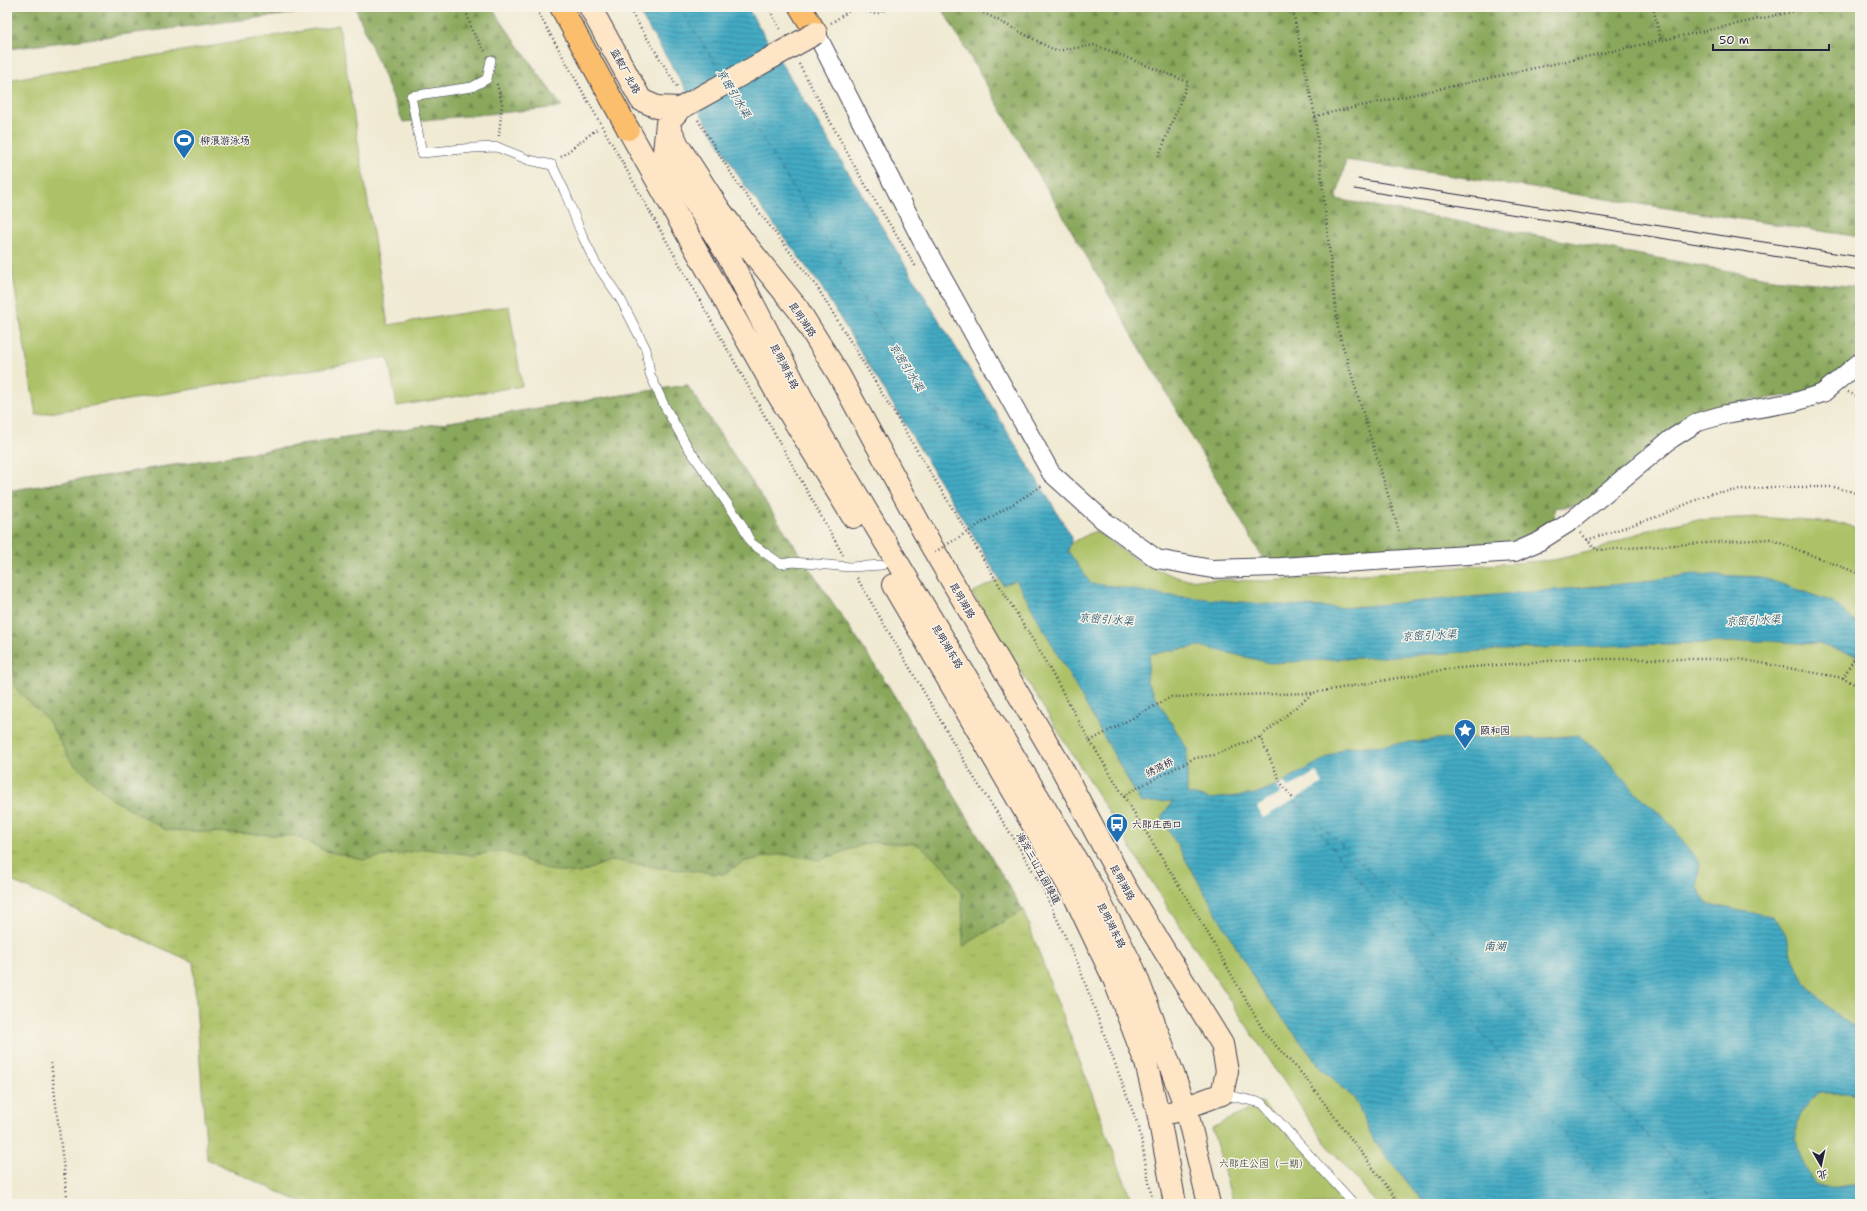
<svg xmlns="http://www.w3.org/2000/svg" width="1867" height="1211" font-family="'Shantell Sans','LXGW WenKai TC',sans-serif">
<defs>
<pattern id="grass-tufts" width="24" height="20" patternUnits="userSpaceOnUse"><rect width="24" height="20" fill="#adc267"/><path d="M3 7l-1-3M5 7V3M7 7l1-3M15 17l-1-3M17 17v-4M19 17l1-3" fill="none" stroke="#95a65a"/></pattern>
<pattern id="forest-firs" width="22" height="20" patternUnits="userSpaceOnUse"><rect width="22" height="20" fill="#8aa85c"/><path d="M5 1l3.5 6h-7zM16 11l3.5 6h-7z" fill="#70884d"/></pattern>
<pattern id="water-rules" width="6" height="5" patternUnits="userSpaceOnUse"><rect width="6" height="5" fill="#43aac3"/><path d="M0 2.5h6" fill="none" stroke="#388aa0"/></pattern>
</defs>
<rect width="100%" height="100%" fill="#f7f3e8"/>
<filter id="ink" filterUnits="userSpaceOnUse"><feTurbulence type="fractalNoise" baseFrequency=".025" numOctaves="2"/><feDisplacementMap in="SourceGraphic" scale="8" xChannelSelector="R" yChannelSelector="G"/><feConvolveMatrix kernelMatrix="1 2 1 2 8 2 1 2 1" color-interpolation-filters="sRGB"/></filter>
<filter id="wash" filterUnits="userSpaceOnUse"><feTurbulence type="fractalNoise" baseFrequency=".012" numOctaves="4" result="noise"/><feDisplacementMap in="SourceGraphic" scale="16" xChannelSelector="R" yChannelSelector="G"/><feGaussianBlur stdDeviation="0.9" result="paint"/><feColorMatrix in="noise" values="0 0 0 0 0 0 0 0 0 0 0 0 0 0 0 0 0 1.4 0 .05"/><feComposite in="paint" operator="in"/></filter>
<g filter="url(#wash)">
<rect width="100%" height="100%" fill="#f0ead3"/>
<path fill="url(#grass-tufts)" stroke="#687251" d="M687,385L889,687L1023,910L1129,1193L1130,1204H305L207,1159L193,962L7,879V491Z"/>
<path fill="url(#forest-firs)" stroke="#56654c" d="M7,7H346L7,49Z
M355,7H491L562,107L403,122Z
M941,7H1860V237L1346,160L1336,199L1772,279L1860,287V352L1844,368L1813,393L1754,400L1704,409L1584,505L1554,508L1555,521L1510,549L1265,562Z
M687,385L889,687L1023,910L963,946L962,895L945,867L918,844L871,842L820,860L782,854L746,861L723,874L661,868L612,860L580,873L549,870L502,851L474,855L426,849L363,860L326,851L295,836L166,830L112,799L71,761L48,720L14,687L7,599V491Z"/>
<path fill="#adc267" stroke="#687251" d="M339,25L388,325L509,306L522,386L397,406L388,357L36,415L7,241V80Z
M1759,517L1845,524L1860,531V1204H1378L1323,1140L1167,906L972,593L1095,531L1142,564L1182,579L1268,581L1554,560L1597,550L1646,530L1694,520Z
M1262,1103L1354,1204H1233L1212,1128Z"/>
<path fill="url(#water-rules)" stroke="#32667f" d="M636,7H747L1072,537L1068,551L1091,584L1115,586L1161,595L1265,604L1341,608L1623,584L1694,574L1761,577L1833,602L1860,626V656L1818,644L1765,641L1536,648L1270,663L1200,646L1150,654L1147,682L1187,749V793L1211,799L1255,794L1277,785L1346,747L1373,746L1440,739L1510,737L1537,739L1578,735L1600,752L1635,792L1669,822L1699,863L1698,888L1706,903L1740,911L1772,916C1776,921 1782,927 1785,933C1789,942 1790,953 1794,962C1808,991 1832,1015 1860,1030V1099L1851,1093H1820C1811,1101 1800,1110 1797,1122C1792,1142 1804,1168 1815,1184L1830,1188L1860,1184V1204H1425L1374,1141L1355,1099L1321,1068L1262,992L1161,817L1173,801L1141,803L1016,580L1003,585L820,285L745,186Z"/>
<path fill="#f0ead3" d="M1316,772L1323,783L1263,818L1257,807L1281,793L1277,785L1284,782L1288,788Z"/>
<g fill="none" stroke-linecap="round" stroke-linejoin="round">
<path stroke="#2f5871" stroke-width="1" stroke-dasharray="5 4" stroke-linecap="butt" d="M679,7L722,74
M733,92L933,409L1010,438
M1294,800L1698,1182L1717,1204
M1297,804L1621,1204"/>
</g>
</g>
<g filter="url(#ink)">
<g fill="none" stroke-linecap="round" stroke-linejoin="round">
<g stroke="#414052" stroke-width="10">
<path id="lane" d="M491,60L487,79L472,87L411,96L422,153L473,148L497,147L529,160L552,165L565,192L582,235L595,262L621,300L646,349L650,374L664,405L687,446L741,523L751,543L781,564L793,562L850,567L882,565
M1222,1094L1262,1103L1354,1204"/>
</g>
<g stroke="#414052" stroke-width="20">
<path id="street" d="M816,33L922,241L1051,473L1103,520L1157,559L1212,569L1280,567L1515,552L1540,541L1570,522L1671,439L1698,422L1726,414L1795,402L1823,393L1860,362"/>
</g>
<g stroke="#414052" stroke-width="24">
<path id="secondary" d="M590,7L641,100L657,107L681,108
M681,108L667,123L664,152L731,261L821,435L1094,890L1134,970L1186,1108L1209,1204
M667,123L679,147L719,209L743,241L798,309L839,375L932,547L1060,765L1125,887L1222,1044L1227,1071L1222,1094L1173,1112
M628,129L777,393L853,517
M893,585L1075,897L1114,979L1146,1063L1159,1117L1175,1204"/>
</g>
<g stroke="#414052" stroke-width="24">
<path id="highway" d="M561,7L628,129
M800,7L816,33"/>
</g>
<path stroke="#414052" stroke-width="2.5" stroke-dasharray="1 3" stroke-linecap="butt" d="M465,7L472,31L485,51
M535,7L843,555
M628,7L678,88
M768,7L781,31
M855,7L875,14L894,7
M973,7L1056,51L1095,45L1188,82L1158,158
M1292,7L1315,116L1338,330L1399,531
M1653,7L1661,41
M831,23L855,7
M799,64L860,176L916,267
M497,84L502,103L499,136
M1315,116L1814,7
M698,120L739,186L817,287L1039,650L1090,741L1202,923L1266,1035L1304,1076L1400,1204
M561,157L597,129
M1848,392L1860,398
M1003,510L1042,486
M1581,533L1597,550L1770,539L1860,574
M1587,540L1659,516L1712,493L1772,487H1834L1860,494
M857,578L976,781L1013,837L1042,887L1078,964L1139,1128L1153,1204
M1843,678L1860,648
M1260,737L1281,783L1294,800
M1090,741L1171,697L1312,693
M1124,797L1131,791L1195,758L1214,755L1260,737L1313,693L1448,669L1571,659H1739L1843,678L1860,687
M51,1063L68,1204"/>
<use href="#lane" stroke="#fff" stroke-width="9"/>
<use href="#street" stroke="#fff" stroke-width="18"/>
<use href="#secondary" stroke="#fde5c5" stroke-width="22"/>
<use href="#highway" stroke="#fabe6d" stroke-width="22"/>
<path stroke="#22223b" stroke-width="1" d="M1358,179L1860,257
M1354,189L1860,270"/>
<g stroke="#414052" stroke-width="24" stroke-linecap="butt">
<path id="secondary-bridge" d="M681,108L816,33"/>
</g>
<path stroke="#414052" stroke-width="2.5" stroke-dasharray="1 3" stroke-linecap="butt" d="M935,552L1003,510"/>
<use href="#secondary-bridge" stroke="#fde5c5" stroke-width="22"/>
</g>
</g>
<defs>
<g id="stadium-pin" transform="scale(1.15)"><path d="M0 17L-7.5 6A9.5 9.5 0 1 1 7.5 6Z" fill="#1f6fb2" stroke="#f7f3e8"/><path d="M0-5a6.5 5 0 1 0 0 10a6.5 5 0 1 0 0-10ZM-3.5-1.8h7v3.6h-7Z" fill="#fff"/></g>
<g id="sight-pin" transform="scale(1.15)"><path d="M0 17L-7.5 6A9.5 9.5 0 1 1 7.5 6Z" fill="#1f6fb2" stroke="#f7f3e8"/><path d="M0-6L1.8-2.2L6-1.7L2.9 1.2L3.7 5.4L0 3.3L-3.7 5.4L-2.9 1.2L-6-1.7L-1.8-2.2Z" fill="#fff"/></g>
<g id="bus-pin" transform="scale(1.15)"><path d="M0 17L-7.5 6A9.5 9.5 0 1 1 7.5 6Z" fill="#1f6fb2" stroke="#f7f3e8"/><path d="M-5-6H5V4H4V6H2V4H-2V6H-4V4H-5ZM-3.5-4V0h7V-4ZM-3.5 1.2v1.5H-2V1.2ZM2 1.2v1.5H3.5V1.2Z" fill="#fff"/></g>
</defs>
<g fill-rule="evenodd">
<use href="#stadium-pin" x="184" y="140"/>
<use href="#sight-pin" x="1465" y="730"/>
<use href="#bus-pin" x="1117" y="824"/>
</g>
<g text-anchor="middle" stroke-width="3" stroke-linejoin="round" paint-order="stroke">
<g font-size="10" fill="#22223b" stroke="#f7f3e8">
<text transform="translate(626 71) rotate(61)" y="4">蓝靛厂北路</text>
<text transform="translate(803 319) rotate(56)" y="4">昆明湖路</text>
<text transform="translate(785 366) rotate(63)" y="4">昆明湖东路</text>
<text transform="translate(963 600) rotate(60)" y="4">昆明湖路</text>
<text transform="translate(948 646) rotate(59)" y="4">昆明湖东路</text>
<text transform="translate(1159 767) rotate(-27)" y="4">绣漪桥</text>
<text transform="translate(1039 868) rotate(61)" y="4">海淀三山五园绿道</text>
<text transform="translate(1123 882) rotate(61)" y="4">昆明湖路</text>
<text transform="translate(1112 925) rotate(63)" y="4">昆明湖东路</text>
</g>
<g font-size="10" fill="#22223b" stroke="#f7f3e8" text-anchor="start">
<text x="200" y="144">柳浪游泳场</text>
<text x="1480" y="734">颐和园</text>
<text x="1132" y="828">六郎庄西口</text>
</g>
<g font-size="10" fill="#4c5248" stroke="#f7f3e8">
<text x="1264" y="1167">六郎庄公园（一期）</text>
</g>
<g font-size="11" font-style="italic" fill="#2f5871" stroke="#f7f3e8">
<text transform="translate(734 93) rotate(59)" y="4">京密引水渠</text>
<text transform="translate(907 367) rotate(58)" y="4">京密引水渠</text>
<text transform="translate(1106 619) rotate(4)" y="4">京密引水渠</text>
<text transform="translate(1753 620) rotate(-3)" y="4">京密引水渠</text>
<text transform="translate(1429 635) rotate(-3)" y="4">京密引水渠</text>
<text x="1495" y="950">南湖</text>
</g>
</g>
<rect width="1867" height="1211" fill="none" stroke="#f7f3e8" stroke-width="24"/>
<g transform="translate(1821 1165) rotate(171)" stroke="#f7f3e8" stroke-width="3" paint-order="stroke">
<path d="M0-3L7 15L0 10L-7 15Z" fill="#22223b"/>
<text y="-6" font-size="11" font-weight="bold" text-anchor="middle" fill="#22223b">北</text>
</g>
<path d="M1713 44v6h116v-6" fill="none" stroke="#22223b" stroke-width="2"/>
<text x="1719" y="44" font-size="12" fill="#22223b" stroke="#f7f3e8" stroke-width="3" paint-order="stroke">50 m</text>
</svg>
